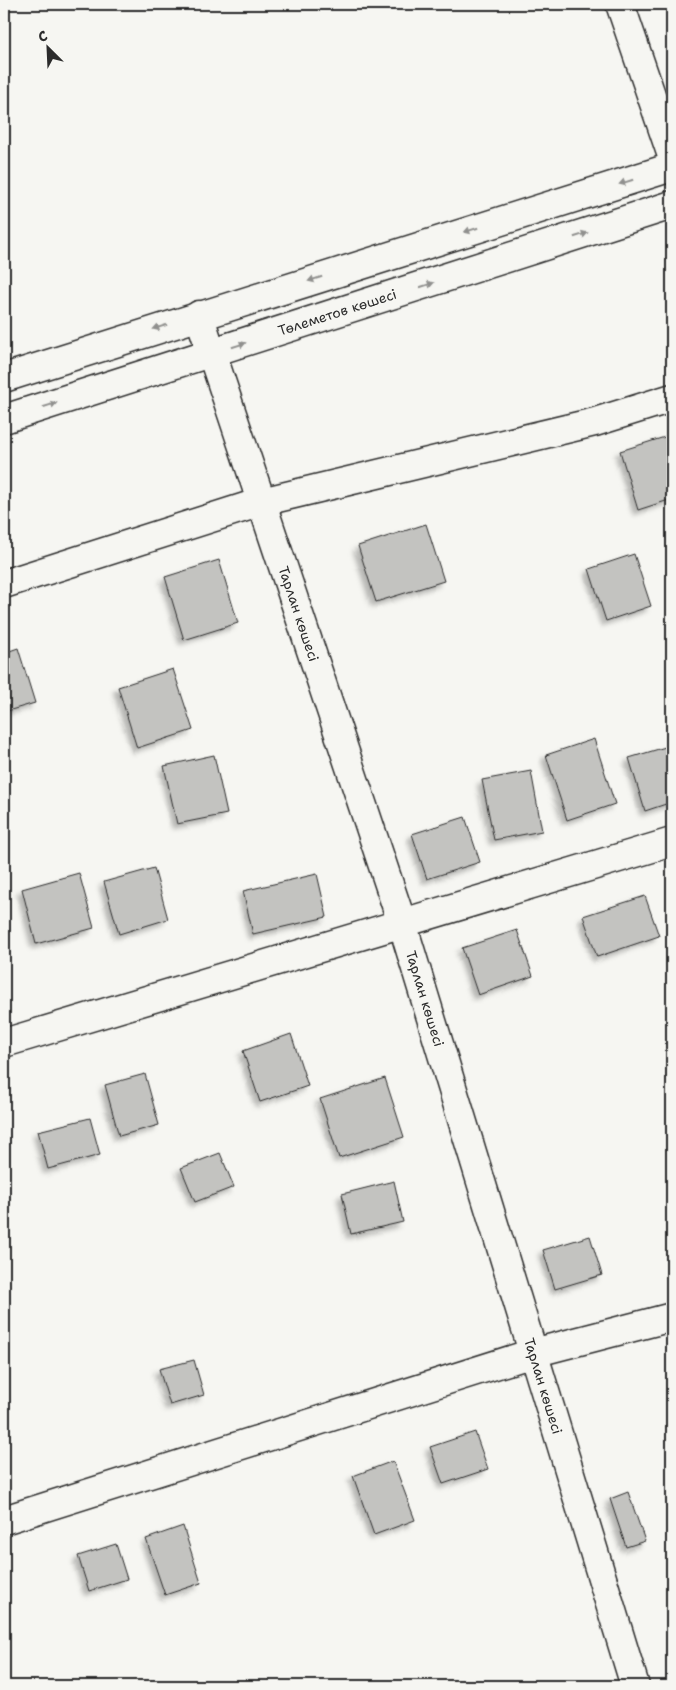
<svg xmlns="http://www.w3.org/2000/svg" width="676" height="1690" font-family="'Shantell Sans',sans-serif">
<defs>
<filter id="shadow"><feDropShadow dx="-4.5" dy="4.5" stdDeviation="2.5" flood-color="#0004"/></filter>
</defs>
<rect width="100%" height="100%" fill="#f6f6f2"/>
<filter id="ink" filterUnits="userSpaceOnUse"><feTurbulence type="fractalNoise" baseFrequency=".02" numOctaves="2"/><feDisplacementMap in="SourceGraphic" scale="10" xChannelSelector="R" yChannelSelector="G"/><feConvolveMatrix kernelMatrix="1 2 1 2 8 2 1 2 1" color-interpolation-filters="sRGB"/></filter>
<g filter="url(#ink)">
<path fill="#c3c3c0" stroke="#2b2b2b" filter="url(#shadow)" d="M668,436L672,451V499L638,510L620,451Z
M426,524L444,581L376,602L358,546Z
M634,554L651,606L606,621L589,569Z
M219,560L238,623L184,640L165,577Z
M18,648L35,703L4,712V653Z
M173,669L193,730L137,748L118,687Z
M594,739L615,804L567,820L546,755Z
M672,745V802L645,811L629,758Z
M214,755L227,814L177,824L164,766Z
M531,771L542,831L494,840L482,780Z
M465,817L480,862L427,879L412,834Z
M154,868L168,919L119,934L104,882Z
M79,873L94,928L36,944L22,889Z
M317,874L327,917L253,934L243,891Z
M645,896L659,936L597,957L583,916Z
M517,930L533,976L478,995L462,948Z
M291,1034L308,1086L260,1102L243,1051Z
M145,1074L159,1125L119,1136L105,1085Z
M385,1078L404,1137L339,1158L320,1099Z
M90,1118L100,1155L48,1169L38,1131Z
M220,1153L234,1187L195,1202L181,1168Z
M394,1181L403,1222L351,1234L342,1194Z
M590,1236L602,1275L555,1289L543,1250Z
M194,1360L204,1395L170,1405L159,1369Z
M475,1432L488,1469L443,1484L430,1447Z
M393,1461L415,1520L374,1535L353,1476Z
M628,1492L645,1541L626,1547L610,1499Z
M183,1526L201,1583L165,1595L146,1539Z
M116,1544L127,1579L89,1591L78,1556Z"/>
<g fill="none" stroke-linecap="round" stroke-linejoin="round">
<g stroke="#2b2b2b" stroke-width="31">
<g id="minor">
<path d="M620,4L672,156"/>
<path id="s1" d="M199,315L402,923L635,1686"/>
<path d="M4,584L261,502L595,422L672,398"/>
<path d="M4,1043L672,842"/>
<path d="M4,1520L533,1353L672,1317"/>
</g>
</g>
<g stroke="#2b2b2b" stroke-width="31">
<g id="primary">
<path d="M4,378L672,167"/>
<path id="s2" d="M4,419L672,205"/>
</g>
</g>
<use href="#minor" stroke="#f6f6f2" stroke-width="28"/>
<use href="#primary" stroke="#f6f6f2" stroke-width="28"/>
</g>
<defs><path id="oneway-solid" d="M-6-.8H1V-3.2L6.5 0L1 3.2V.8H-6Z" transform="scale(1.25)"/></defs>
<g fill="#90908e">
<use href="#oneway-solid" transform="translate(626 182) rotate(163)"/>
<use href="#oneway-solid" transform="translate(471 230) rotate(163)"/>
<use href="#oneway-solid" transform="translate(581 235) rotate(-18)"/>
<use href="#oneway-solid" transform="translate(315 279) rotate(163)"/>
<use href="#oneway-solid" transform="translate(427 285) rotate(-18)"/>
<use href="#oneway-solid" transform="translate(160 327) rotate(162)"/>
<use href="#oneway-solid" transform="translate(239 345) rotate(-18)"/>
<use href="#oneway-solid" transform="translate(50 405) rotate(-18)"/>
</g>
</g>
<g text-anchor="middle" stroke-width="4.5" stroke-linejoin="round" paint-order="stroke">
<g font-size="14" fill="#2b2b2b" stroke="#f6f6f2">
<text dy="5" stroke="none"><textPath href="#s2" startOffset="350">Төлеметов көшесі</textPath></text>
<text dy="5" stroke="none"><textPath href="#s1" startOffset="315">Тарлан көшесі</textPath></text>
<text dy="5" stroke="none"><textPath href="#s1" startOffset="720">Тарлан көшесі</textPath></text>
<text dy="5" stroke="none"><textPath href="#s1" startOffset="1125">Тарлан көшесі</textPath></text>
</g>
</g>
<rect width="676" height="1690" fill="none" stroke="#f6f6f2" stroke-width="20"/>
<rect x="10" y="10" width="656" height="1670" fill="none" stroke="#2b2b2b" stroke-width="2" filter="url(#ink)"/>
<g transform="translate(48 48) rotate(336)" stroke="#f6f6f2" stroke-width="4" paint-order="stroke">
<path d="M0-4L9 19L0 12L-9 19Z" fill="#2b2b2b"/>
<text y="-8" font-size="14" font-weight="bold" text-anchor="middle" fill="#2b2b2b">С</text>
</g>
</svg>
